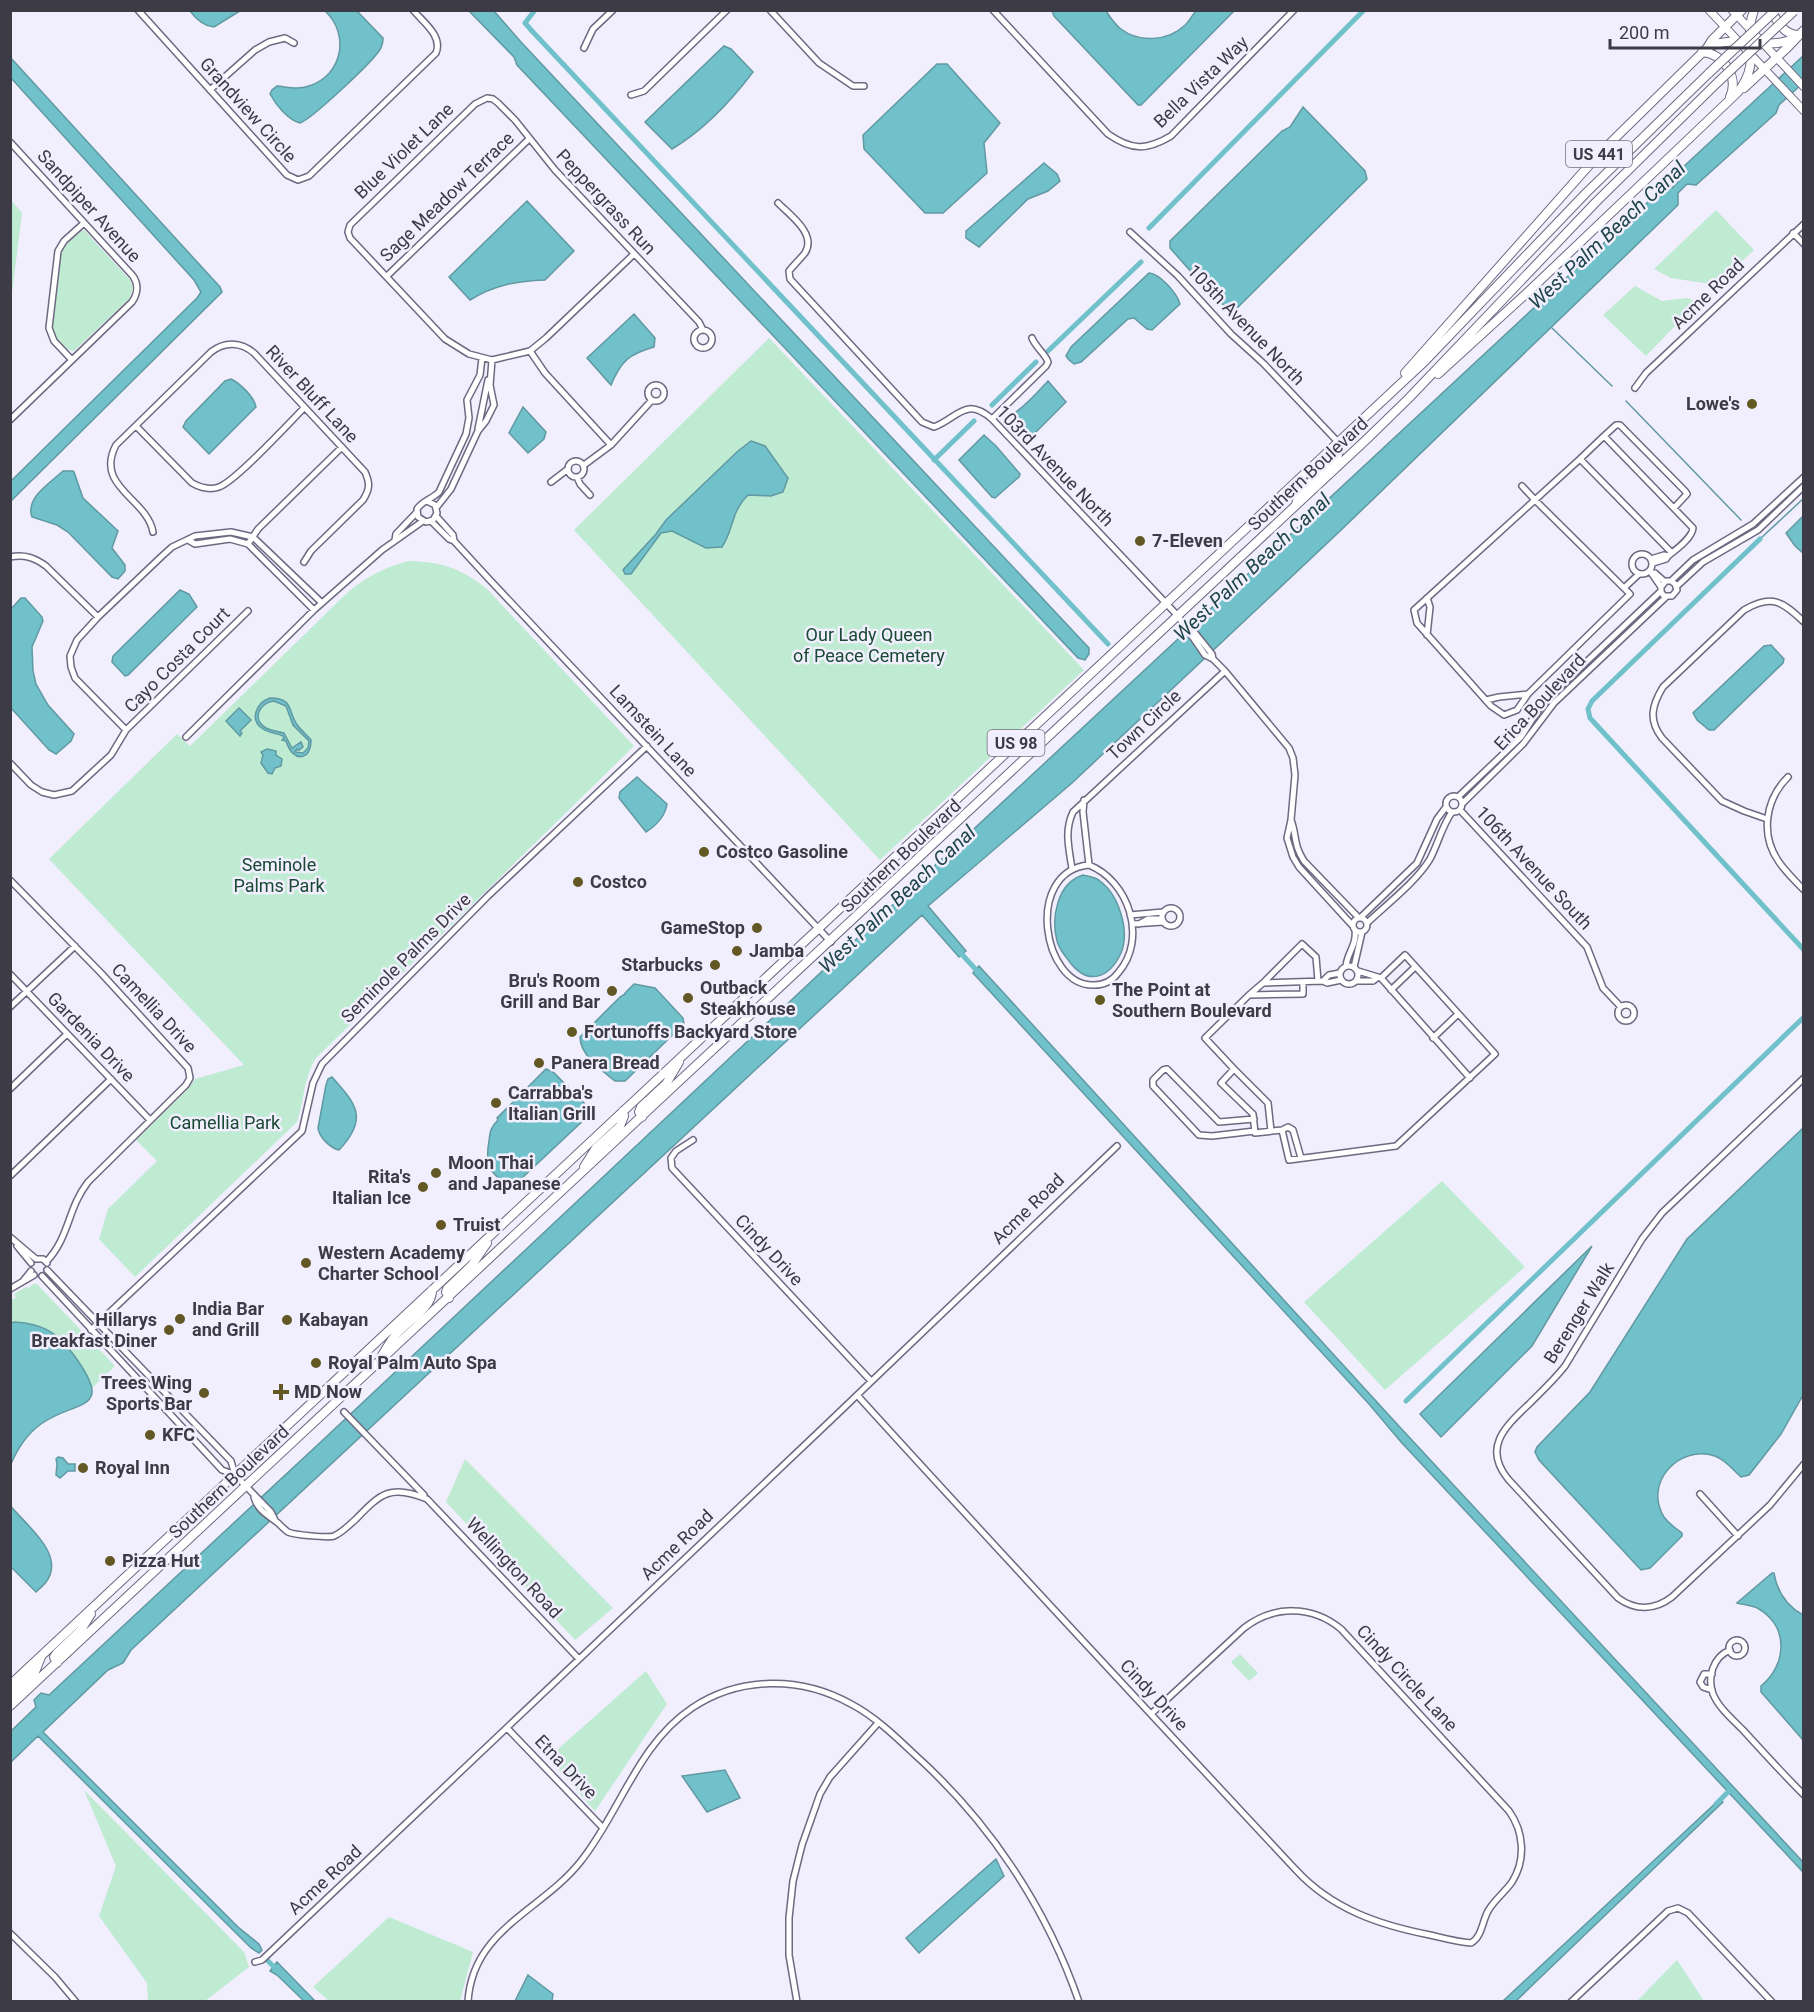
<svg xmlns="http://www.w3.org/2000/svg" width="1814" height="2012" font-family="Roboto,sans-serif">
<rect width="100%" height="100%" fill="#f1eefe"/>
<path fill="#beebd1" d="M11,200L22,213L11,301Z
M1716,210L1754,250L1717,285L1671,278L1654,269Z
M84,230L130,280L133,288L129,299L74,351C65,350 57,343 54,335C50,324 58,257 63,247C68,240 77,232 84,230Z
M1635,286L1662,301L1687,298L1698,302L1646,356L1603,315Z
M769,338L1084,670L880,860L574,530Z
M409,561C442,562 461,568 487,589L634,746L316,1058C303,1079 305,1099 297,1122L135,1277L99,1239L108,1209L157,1161L136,1140L186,1091L195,1079L244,1065L49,859L177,734L190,746L347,593C368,576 383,568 409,561Z
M1442,1181L1525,1267L1385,1390L1304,1302Z
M33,1284H37L115,1366L92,1388C91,1380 86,1373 82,1367C66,1340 43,1319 11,1323L10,1300L16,1298L14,1294L26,1287L29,1288Z
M465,1459L613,1608L575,1640L446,1502Z
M1240,1654L1258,1673L1249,1681L1231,1662Z
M646,1671L667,1704L595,1811L548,1758Z
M84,1790L244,1952L249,1967L205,2001H148L147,1983L99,1916L116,1866Z
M389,1917L473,1952L460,2001H329L313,1987Z
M1677,1960L1704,2001H1637Z"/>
<path fill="#70c1ca" stroke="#6199a2" stroke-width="1.5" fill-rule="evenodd" d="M190,11H240L214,27C203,26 196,19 190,11Z
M325,11H357L383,38C383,43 382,47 379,51C370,64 313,118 300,123C288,120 276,105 270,94L272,90L277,86C288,87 298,90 309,86C343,75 350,34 325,11Z
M469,11H494L521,42L1089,648V654L1085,660L1078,658L517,65L514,57Z
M1052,11H1106C1110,17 1115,25 1121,29C1139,43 1168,41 1184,26C1189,22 1192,15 1196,11H1234L1141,105H1138L1054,16Z
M724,46L731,49L753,72C731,101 704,130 672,149L645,122Z
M1803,56V83L1779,105L1776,113L1696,185L1687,184L1678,193V205L1339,532L1072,783L928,906L966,951L959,957L922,915L131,1650L123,1663L108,1670L43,1732L238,1927L259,1944L262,1950L259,1953L251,1948L38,1736L11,1762V1731L36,1707L34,1700L41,1693L49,1695L325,1438L948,853L1581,264L1661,190L1672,188L1682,178V168Z
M10,57L220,287L222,292L11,501V481L197,298L201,292L194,280L11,78Z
M937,64H947L1000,123L984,143L987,173L943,213H925L864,149L863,135Z
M1303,107L1365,171L1367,179L1237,308L1229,310L1209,292L1170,248V241L1282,131L1290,127Z
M1044,163L1057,174L1060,181L1048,191L1028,199L979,247L966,238V231Z
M527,201L574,251L545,280C517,281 494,285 470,300L449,277Z
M1149,273C1160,274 1177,293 1180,304L1152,330L1147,329L1134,318L1128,319L1081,362L1074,364L1069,360L1066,356L1071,347Z
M634,314L655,338L654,347C629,354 621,361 611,385L587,358Z
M231,379C241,384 254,397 256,407L209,454L183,427L186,421L225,381Z
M1048,381L1066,402L1031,437L1026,433L1023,427L1014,419L1013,414C1026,406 1038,392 1048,381Z
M523,407L546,432L544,439L528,453L509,433Z
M984,435L996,446L1020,474L1019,477L995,498L992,497L959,460Z
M751,441L765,446L788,478L783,492L771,496L748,495C731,511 734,529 722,547L706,548L672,531L661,533L631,574H625L623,570L656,534L666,520L738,451Z
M63,471H73L74,472L83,498L118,531L112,548L125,565V571L118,579L112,577L68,532L57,525L32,517C25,498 50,483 63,471Z
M1803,516V553L1795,546L1786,533Z
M180,590L189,594L197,607L128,675L125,676L112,662L113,656Z
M21,598H25L42,617L43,621L32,647L33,671L36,684L48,705L74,734L71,741L56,754L49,750L11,708V609Z
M1771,645L1784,659L1783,663L1714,730H1709L1697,720L1693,713L1764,646Z
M270,698C295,698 287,712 298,726C302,731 307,735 311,740C312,760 293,764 286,741L282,740L284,738L283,736C276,733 269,733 263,729C249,720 256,703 270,698ZM274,701L286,706L293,725L309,741L308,748L303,753L295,752L297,749L299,750L303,747L301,742L292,748L284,733C278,731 271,731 266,728C251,719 260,702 274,701Z
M239,708L251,720L240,731L242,733L240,736L226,721Z
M267,749L276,751V755L282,759L281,766L275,768L272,774L268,773L261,763L263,755L261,752Z
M637,777L667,804C665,817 657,825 646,832L619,798L620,792Z
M1083,875C1088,876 1096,877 1100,881C1119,895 1130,931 1121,953C1109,979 1087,986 1069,961C1065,956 1059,949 1057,941C1051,918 1057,883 1083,875Z
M979,966L1397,1424L1803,1862V1872L1401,1442L1369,1404L973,973Z
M634,984L655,988L683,1018L684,1024L625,1081H615C601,1070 580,1055 580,1037L620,997L625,994V993Z
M546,1069L553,1072L584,1103L589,1115L521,1179L516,1183L509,1185C488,1173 485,1164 489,1141C490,1131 491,1127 498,1120L497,1118Z
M332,1077C356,1104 369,1118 339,1150C330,1148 319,1137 318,1128L326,1085L328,1079Z
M1803,1128V1395L1781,1434L1749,1475L1741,1477C1733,1470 1726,1460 1715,1456C1679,1444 1643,1483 1664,1517C1669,1524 1675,1528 1682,1533V1536L1650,1568L1641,1570L1539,1460L1535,1452L1537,1447L1590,1392L1687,1239Z
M1592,1246L1532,1346L1441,1437L1420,1414Z
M15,1322C42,1324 56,1331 73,1354C117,1413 76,1399 41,1424C27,1434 17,1450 11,1464L10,1323Z
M58,1457L63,1458L68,1464H75V1471H68L60,1478L56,1475L57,1464L56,1459Z
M10,1505C24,1524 67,1554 46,1582C44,1585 39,1589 36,1592L11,1567Z
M1772,1573H1774C1777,1591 1787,1606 1803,1615V1740L1761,1692V1686C1786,1666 1790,1628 1759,1609C1752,1605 1744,1605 1737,1603Z
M725,1770L740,1798L707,1812L682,1776Z
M1720,1799L1723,1802L1516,2001H1503Z
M996,1859L1004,1876L919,1953L906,1938Z
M277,1962L315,2001H304L277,1975L270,1971Z
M528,1975L553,1994L552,2001H515Z"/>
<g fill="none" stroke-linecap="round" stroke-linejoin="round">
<path stroke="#6199a2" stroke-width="1.5" d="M1552,328L1612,386
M1626,401L1741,520
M1760,539L1804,498"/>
<path stroke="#70c1ca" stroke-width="5" d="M535,10L525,23L532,31L1108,644
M1149,228L1364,10
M1048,351L1141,262
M992,405L1036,362
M934,460L974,421
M1760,539L1592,701L1588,709L1590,718L1804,950
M957,949L979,973
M1406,1401L1804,1017
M1716,1804L1730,1790
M267,1960L277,1970"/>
<g stroke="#6e6981" stroke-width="8">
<path id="minor" d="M138,10L287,175L298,180L309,176L436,53C443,36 423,22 413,10
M770,10L819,63L853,86H864
M993,10L1108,134C1131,150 1146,151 1171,136L1294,10
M584,48L593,29L613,10
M210,90L255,50L269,42L285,38L294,43
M631,95L644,91L727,10
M10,142L133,276C139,285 138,293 132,302L10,420
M778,203C790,215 817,234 805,253C800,259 794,265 789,271L790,279L922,422L934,427C958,418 965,396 992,419L1178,616L1205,655L1213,659L1225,671L1289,748L1293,758L1295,775L1291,820L1287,838L1293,857L1299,867L1352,925
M1130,232L1178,276L1231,334L1263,363L1338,442
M1793,233L1804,244
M634,254L546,338L530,351L492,360L469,354L445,339L350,238L348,232L350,225L475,104L487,98L493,99L498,103L515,120L555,170L699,322L703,330
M387,276L529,139
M694 339a9 9 0 1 1 18 0a9 9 0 1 1-18 0Z
M530,351L545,373L611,445
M72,360L54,341L49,328L58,251L64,241L84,223
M648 393a8 8 0 1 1 16 0a8 8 0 1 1-16 0Z
M1635,388L1646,373L1804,224
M992,419L1046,366L1048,362C1045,353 1036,348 1032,338
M136,426L192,483C201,488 210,490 219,487C236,481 288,424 304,408
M478,429L488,380
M1604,436L1616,425H1620L1685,491L1687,494L1674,508
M568 469a8 8 0 1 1 16 0a8 8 0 1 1-16 0Z
M584,465L611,445L652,400
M577,477L580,484L590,495
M551,482L568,469
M1522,486L1535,500L1630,594L1528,694L1517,710L1504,715L1491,706L1417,623L1414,610L1580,459
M427,501L435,505L437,513L433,520L426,522L418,517L417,509C422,501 432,499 439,492L466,434L469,418L467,400L480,375L482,358
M436,508L451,489L478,431L486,421L494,405L490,385L492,360
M436,516L453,535L454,541L488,578L831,942
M431,521L449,539L454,541
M153,532C147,498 94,487 116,445L211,352C225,341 241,342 254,353L365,472C370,483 370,489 363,500L311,551L304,562
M188,540L195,544L230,539L248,544
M395,540L396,534L417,512
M248,544L258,529L342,447
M248,544L314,610
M1632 564a10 10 0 1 1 20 0a10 10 0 1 1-20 0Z
M1668,556C1677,549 1692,538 1693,528L1604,436L1580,459L1672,553
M10,557C25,554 35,558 46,566L98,617
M1651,559L1664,555L1668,556L1666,559L1653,563
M1650,571L1661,587V592L1664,596H1672L1677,590L1675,584L1671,581H1666L1661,587
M1652,573H1655L1665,582
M1671,581L1693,560L1753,524L1804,477
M1676,587L1703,562L1758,530L1804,486
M1624,588L1639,574
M1186,627L1191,628L1212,654L1213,659
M1427,635L1430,607L1427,598
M1486,700L1499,697L1528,694
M126,730L75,678L71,667L70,656L77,640L98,617L161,557L172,547L195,536L231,532L253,537L322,603
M186,737L314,610L382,550L423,521
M10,763L31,785L42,792L54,795L72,791L111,755L126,730L248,611
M1788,777C1765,800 1760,835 1779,862C1786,872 1795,881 1804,890
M1446 804a8 8 0 1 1 16 0a8 8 0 1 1-16 0Z
M1458,797L1521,737L1542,704L1661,591
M1084,800L1083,812L1089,865
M1463,803L1523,744L1554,703L1666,597
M1460,810L1587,947L1603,988L1621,1007
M1767,819L1744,811L1722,801L1662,738C1648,720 1652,705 1663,687L1744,610C1772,594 1782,601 1804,622
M1291,820C1297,836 1293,844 1304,861L1358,917
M1089,865C1129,881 1148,939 1118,973C1112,981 1104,985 1094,985C1042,987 1024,871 1089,865Z
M1072,869C1069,848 1064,831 1073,812L1225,671
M10,880L101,973L188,1068L190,1078L186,1085L88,1182C67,1209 70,1237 46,1262
M1162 917a9 9 0 1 1 18 0a9 9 0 1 1-18 0Z
M1130,915L1163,912
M1361,917L1417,863L1437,819L1446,807
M1353 925a7 7 0 1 1 14 0a7 7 0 1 1-14 0Z
M1367,923C1386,905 1417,881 1430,859C1438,844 1442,826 1452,812
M1132,924L1163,922
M1139,924L1148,919H1161
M1340 975a9 9 0 1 1 18 0a9 9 0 1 1-18 0Z
M1346,966C1347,953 1357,945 1355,930
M1354,967L1362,932
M1358,971L1381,978
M10,974L150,1120
M1323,981L1329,975L1340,973
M1357,981H1373L1377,978
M1303,982V994L1249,995L1263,983L1323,981L1327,983L1341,980
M1263,983L1302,944L1316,957L1318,981
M1391,990L1415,967
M1249,995L1205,1038L1234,1069L1221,1083L1253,1114L1255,1133L1282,1130L1289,1160L1396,1146L1495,1054L1405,955L1381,978L1470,1078
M1618 1013a8 8 0 1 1 16 0a8 8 0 1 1-16 0Z
M10,1007L75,946
M1433,1038L1458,1014
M1234,1069L1268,1103L1271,1131
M1804,1078L1662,1213L1642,1239L1565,1366C1554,1380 1542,1391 1529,1404C1506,1426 1482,1447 1508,1479L1618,1598C1636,1611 1655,1610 1672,1597L1770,1505L1804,1464
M10,1089L67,1034
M1254,1119L1219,1122L1167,1069L1163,1070L1153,1080V1086L1199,1135L1212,1136L1255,1131
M1282,1130L1288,1127L1293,1130L1301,1158
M693,1140L676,1151L671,1158L672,1168L871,1381
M10,1176L111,1079
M10,1237L36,1259H43L47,1263
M17,1246L31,1263
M47,1270L231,1461L235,1475
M42,1276L222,1470L235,1475L271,1512L275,1520
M23,1281L31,1271
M10,1289L34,1275
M91,1330L302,1131L313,1083L322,1064L488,896L647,746
M857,1395C1002,1555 1149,1712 1296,1870C1332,1909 1379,1925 1430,1935C1443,1938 1457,1942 1471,1943C1482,1937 1482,1922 1488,1911C1494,1900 1505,1892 1512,1882C1526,1860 1524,1832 1509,1811L1341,1629C1312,1605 1274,1605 1244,1628L1151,1714
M344,1412L424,1495
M1700,1494L1738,1536
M254,1497C258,1511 268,1515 278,1523C281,1526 285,1530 288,1532C294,1535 329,1538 334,1536C343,1532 349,1525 356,1519C381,1493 391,1484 427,1499L579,1659
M1729 1648a8 8 0 1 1 16 0a8 8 0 1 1-16 0Z
M1730,1650C1713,1657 1707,1677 1713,1694C1719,1708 1732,1719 1743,1730C1763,1752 1783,1774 1804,1795
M1712,1674H1704L1700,1682L1703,1687L1712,1690
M507,1728L603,1828
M10,1933L55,1977L76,2002
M255,1962L262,1960L829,1422L1117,1146
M468,2002C472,1929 542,1911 581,1861C620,1812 638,1744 692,1708C740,1676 801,1676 851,1704C874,1716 894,1735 913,1753C988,1820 1046,1906 1079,2002
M797,2002L789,1955V1918L793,1881L802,1845L820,1794L830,1777L878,1723
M1571,2002L1668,1911L1678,1908L1688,1913L1772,2002"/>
</g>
<g stroke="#6e6981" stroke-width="9">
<path id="major" d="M1709,10L1804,111
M1732,10L1804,87"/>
</g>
<g stroke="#6e6981" stroke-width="10">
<path id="highway" d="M1772,10C1776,22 1785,35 1798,35
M1708,47C1736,33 1767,52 1795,38
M1702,52C1724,54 1739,77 1730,97
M1744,88L1788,47L1804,30
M1405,373L1600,153L1707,48L1712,40L1742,10
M1438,374L1528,292L1738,92C1763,59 1742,42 1754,10
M1296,504L1301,491L1337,458L1339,450L1338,442
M642,1117L639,1112L641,1107L666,1084L679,1062
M584,1167L596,1148L620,1126L624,1116L623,1111
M449,1298L446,1292L447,1289L472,1265L487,1243
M381,1357C385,1351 389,1343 394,1337C404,1323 433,1308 432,1290
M57,1663L54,1657L57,1653L81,1630L91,1614
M10,1685L1425,361L1586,193L1709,73
M10,1695L35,1672L41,1657
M10,1706L1368,438L1409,398L1596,202L1718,82"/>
</g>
<use href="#minor" stroke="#fff" stroke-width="5"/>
<use href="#major" stroke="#fff" stroke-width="7"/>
<use href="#highway" stroke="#fff" stroke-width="8"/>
<g stroke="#6e6981" stroke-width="10" stroke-linecap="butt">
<path id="highway-bridge" d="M1709,73L1776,10
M1718,82L1794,11"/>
</g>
<use href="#highway-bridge" stroke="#fff" stroke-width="8"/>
</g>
<g fill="#635824" stroke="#f1eefe" stroke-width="2">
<circle cx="1752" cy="404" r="6"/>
<circle cx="1140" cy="541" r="6"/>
<circle cx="704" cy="852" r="6"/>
<circle cx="578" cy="882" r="6"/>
<circle cx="757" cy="928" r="6"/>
<circle cx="737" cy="951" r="6"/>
<circle cx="715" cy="965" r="6"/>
<circle cx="612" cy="991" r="6"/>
<circle cx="688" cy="998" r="6"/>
<circle cx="1100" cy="1000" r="6"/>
<circle cx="572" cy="1032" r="6"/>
<circle cx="539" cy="1063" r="6"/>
<circle cx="496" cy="1103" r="6"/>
<circle cx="436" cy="1173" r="6"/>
<circle cx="423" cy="1187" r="6"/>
<circle cx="441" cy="1225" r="6"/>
<circle cx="306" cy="1263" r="6"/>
<circle cx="180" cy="1319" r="6"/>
<circle cx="287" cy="1320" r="6"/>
<circle cx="169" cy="1330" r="6"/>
<circle cx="316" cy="1363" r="6"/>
<path d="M278 1383h6v6h6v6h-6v6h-6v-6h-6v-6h6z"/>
<circle cx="204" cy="1393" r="6"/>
<circle cx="150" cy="1435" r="6"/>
<circle cx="83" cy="1468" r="6"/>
<circle cx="110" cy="1561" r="6"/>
</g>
<g text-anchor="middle" stroke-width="5" stroke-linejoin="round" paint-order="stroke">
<g fill="#f1eefe" stroke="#73717d" stroke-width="1.5">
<rect x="1566" y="141" width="66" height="26" rx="4.5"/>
<rect x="987.5" y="730" width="57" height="26" rx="4.5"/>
</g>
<g font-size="16" font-weight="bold" fill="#3d3b46">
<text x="1599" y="160">US 441</text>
<text x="1016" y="749">US 98</text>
</g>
<g font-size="18" fill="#3d3b46" stroke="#f1eefe">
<text transform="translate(1201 82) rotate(-44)" y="6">Bella Vista Way</text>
<text transform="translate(248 110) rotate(48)" y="6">Grandview Circle</text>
<text transform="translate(404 151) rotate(-44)" y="6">Blue Violet Lane</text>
<text transform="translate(447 197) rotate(-44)" y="6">Sage Meadow Terrace</text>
<text transform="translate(606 202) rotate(47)" y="6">Peppergrass Run</text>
<text transform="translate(89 206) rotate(48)" y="6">Sandpiper Avenue</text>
<text transform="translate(1708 294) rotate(-44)" y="6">Acme Road</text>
<text transform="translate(1246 325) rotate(46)" y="6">105th Avenue North</text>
<text transform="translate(312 394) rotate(47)" y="6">River Bluff Lane</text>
<text transform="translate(1055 466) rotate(46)" y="6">103rd Avenue North</text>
<text transform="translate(1308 474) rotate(-43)" y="6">Southern Boulevard</text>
<text transform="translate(177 660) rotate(-45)" y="6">Cayo Costa Court</text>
<text transform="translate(1540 702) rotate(-47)" y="6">Erica Boulevard</text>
<text transform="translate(1144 725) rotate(-43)" y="6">Town Circle</text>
<text transform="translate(653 731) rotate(47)" y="6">Lamstein Lane</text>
<text transform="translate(901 856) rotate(-43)" y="6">Southern Boulevard</text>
<text transform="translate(1534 868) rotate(47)" y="6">106th Avenue South</text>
<text transform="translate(406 958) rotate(-45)" y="6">Seminole Palms Drive</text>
<text transform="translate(154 1008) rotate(47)" y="6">Camellia Drive</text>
<text transform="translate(91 1037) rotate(46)" y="6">Gardenia Drive</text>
<text transform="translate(1028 1209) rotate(-44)" y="6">Acme Road</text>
<text transform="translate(769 1250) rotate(47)" y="6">Cindy Drive</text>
<text transform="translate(1579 1313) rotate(-58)" y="6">Berenger Walk</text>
<text transform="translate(229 1482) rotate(-43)" y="6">Southern Boulevard</text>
<text transform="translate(677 1545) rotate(-44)" y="6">Acme Road</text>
<text transform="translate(514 1568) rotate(47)" y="6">Wellington Road</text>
<text transform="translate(1407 1678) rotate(47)" y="6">Cindy Circle Lane</text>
<text transform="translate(1154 1695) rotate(47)" y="6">Cindy Drive</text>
<text transform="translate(566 1767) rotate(46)" y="6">Etna Drive</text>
<text transform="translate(325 1880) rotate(-43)" y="6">Acme Road</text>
</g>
<g font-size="18" font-weight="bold" fill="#3d3b46" stroke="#f1eefe" text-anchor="start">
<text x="1740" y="410" text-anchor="end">Lowe's</text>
<text x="1152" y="547">7-Eleven</text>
<text x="716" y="858">Costco Gasoline</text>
<text x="590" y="888">Costco</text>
<text x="745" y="934" text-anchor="end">GameStop</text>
<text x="749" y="957">Jamba</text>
<text x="703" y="971" text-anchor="end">Starbucks</text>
<text x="600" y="987" text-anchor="end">Bru's Room<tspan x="600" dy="21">Grill and Bar</tspan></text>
<text x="700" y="994">Outback<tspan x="700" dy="21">Steakhouse</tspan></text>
<text x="1112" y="996">The Point at<tspan x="1112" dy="21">Southern Boulevard</tspan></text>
<text x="584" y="1038">Fortunoffs Backyard Store</text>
<text x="551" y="1069">Panera Bread</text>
<text x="508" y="1099">Carrabba's<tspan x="508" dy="21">Italian Grill</tspan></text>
<text x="448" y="1169">Moon Thai<tspan x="448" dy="21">and Japanese</tspan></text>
<text x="411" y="1183" text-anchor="end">Rita's<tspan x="411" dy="21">Italian Ice</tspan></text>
<text x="453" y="1231">Truist</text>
<text x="318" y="1259">Western Academy<tspan x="318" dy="21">Charter School</tspan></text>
<text x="192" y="1315">India Bar<tspan x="192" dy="21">and Grill</tspan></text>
<text x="157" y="1326" text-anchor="end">Hillarys<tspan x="157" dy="21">Breakfast Diner</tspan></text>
<text x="299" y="1326">Kabayan</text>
<text x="328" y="1369">Royal Palm Auto Spa</text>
<text x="192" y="1389" text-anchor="end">Trees Wing<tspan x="192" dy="21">Sports Bar</tspan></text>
<text x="294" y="1398">MD Now</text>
<text x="162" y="1441">KFC</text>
<text x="95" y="1474">Royal Inn</text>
<text x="122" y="1567">Pizza Hut</text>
</g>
<g font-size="18" fill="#194932" stroke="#f1eefe">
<text x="869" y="641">Our Lady Queen<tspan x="869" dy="21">of Peace Cemetery</tspan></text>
<text x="279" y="871">Seminole<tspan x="279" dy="21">Palms Park</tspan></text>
<text x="225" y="1129">Camellia Park</text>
</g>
<g font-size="20" font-style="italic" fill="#1f464a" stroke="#f1eefe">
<text transform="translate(1607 235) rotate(-43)" y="7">West Palm Beach Canal</text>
<text transform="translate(1252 567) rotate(-43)" y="7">West Palm Beach Canal</text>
<text transform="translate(897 899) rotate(-43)" y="7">West Palm Beach Canal</text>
</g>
</g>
<rect width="1814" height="2012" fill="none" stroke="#3d3b46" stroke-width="24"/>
<path d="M1610 39v9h150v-9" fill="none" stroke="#3d3b46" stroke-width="3"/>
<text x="1619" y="39" font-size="18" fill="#3d3b46" stroke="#f1eefe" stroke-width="4.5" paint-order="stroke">200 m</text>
</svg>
